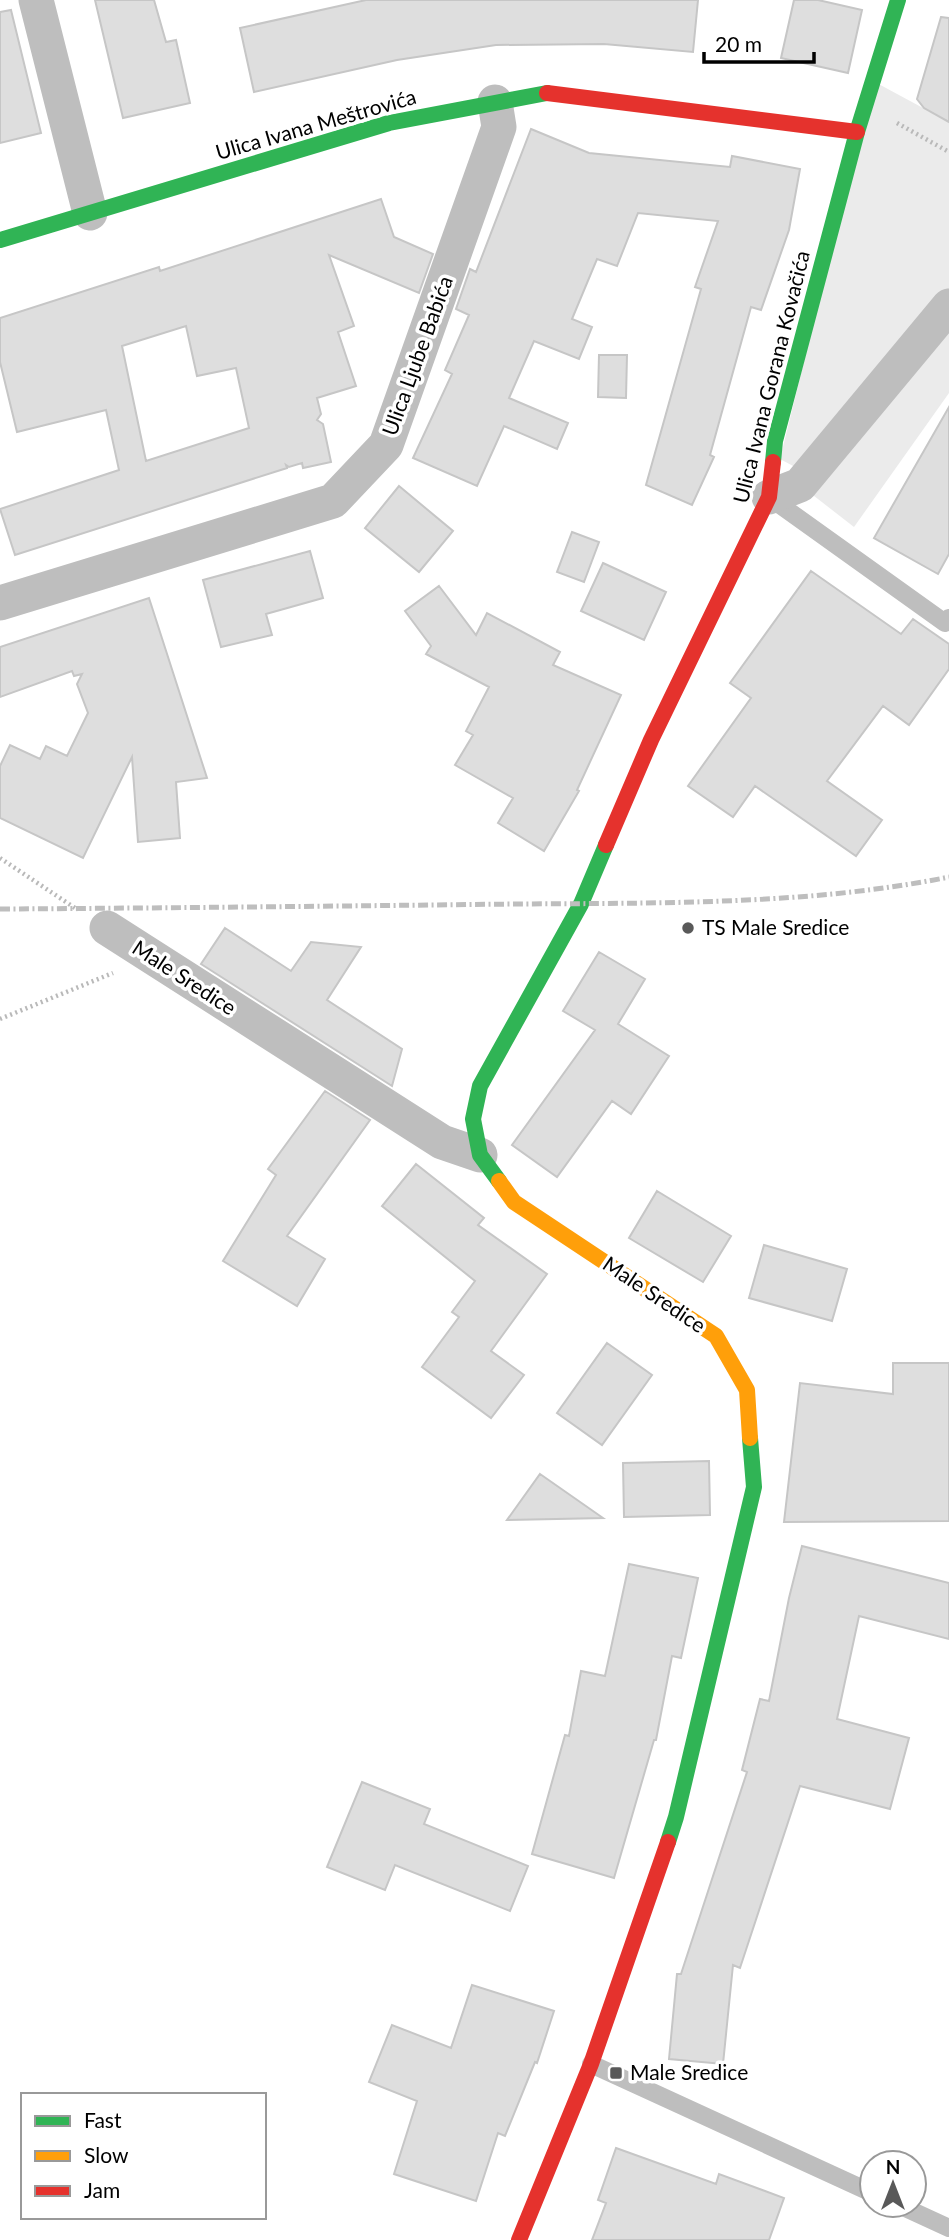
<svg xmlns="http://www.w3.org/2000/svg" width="949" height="2240" font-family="Lato,sans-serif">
<rect width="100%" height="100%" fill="#fff"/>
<path fill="#ebebeb" d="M873,81L949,122V393L854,527L800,485L795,467L780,459Z"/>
<path fill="#dedede" stroke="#c6c6c6" stroke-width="2" fill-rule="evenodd" d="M95,0H154L166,42L176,40L190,103L123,118Z
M366,0H698L693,52L604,44L496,45L397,60L254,92L240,28Z
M794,0H818L862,10L848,73L781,58Z
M11,10L41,133L0,143V12Z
M941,17L949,18V122L924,108L917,99Z
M531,129L589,153L730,167L732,156L800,169L789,230L761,310L751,307L710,455L714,457L692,505L646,485L701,289L695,287L718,221L638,213L617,266L597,259L572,319L592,327L579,359L534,341L509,398L568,423L557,449L504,426L477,486L413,458L452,374L445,370L469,315L456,309L470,269L476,272Z
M381,199L394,237L433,254L419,293L329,255L354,326L338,332L356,386L317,398L321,414L317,420L323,424L331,462L303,468L302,463L289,467L286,465L287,468L15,555L0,509L119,470L106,410L17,432L0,362V318L159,267L160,271ZM186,326L197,376L236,368L249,428L146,461L122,346Z
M599,355H627L626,398L598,397Z
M949,407V554L938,574L874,538Z
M399,486L453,531L419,572L365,528Z
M572,532L599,542L584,582L557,572Z
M310,551L323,598L266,614L272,635L221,647L203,580Z
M603,563L666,592L644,640L581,611Z
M811,571L901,634L913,619L949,644V669L909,725L883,706L827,781L882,820L856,856L755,786L733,817L688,786L751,698L730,683Z
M439,586L476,635L487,613L560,652L553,665L621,695L577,790L579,791L544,851L498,823L513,798L455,765L473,735L466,731L489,687L426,654L431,646L405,611Z
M149,598L207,778L176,782L180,838L138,842L132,757L83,858L0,818V766L10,745L40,759L46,746L67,756L88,713L77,684L82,674L74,676L72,671L0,697V647Z
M225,928L291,971L311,942L361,947L327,1000L402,1049L392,1086L201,964Z
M599,952L645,979L618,1024L669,1056L631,1114L612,1101L557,1177L512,1145L595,1030L563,1011Z
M325,1091L370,1120L287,1236L325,1259L297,1306L223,1261L276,1175L268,1169Z
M416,1164L484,1218L478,1225L547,1274L491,1351L524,1375L491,1418L422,1367L459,1317L452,1312L475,1281L382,1206Z
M657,1191L731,1236L703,1282L629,1238Z
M764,1245L847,1269L832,1321L749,1298Z
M607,1343L652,1375L602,1445L557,1413Z
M893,1363H949V1521L784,1522L800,1383L893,1394Z
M709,1461L710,1515L624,1517L623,1463Z
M540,1474L603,1518L507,1520Z
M802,1546L949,1583V1639L859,1616L837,1719L909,1738L890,1809L800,1786L740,1968L733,1965L723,2064L669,2059L677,1974H681L747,1772L742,1770L760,1699L769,1701L789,1598Z
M629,1564L698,1578L681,1658L672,1656L656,1740H654L614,1878L532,1854L565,1735L569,1736L581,1671L605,1676Z
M362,1782L430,1809L424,1824L528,1866L510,1911L395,1865L385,1890L327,1867Z
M472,1985L554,2011L537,2063L535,2062L505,2136L498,2133L476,2201L394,2174L417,2101L369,2082L392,2025L451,2048Z
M616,2148L716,2184L719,2174L784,2198L769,2240H592L606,2203L598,2200Z"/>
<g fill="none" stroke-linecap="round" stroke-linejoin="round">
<path stroke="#b9b9b9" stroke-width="4.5" stroke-dasharray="2 3.5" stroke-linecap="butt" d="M897,123L949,152
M0,858L78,910
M0,1019L113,973"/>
<path stroke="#bebebe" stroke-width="18" d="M769,497L945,623L949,618
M591,2064L872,2193
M899,2205L949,2228"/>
<path stroke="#bebebe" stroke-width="35" d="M36,0L90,213
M769,497L800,485L949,306
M0,603L333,501L386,445L499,127L495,102
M107,928L442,1142L480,1155"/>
<path stroke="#30b455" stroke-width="16" d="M0,240L389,123L547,93
M773,462L775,441L857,132L898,0
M499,1181L480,1155L473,1119L480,1086L581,904L606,845
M668,1842L676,1817L754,1487L750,1438"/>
<path stroke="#ff9f0a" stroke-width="16" d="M499,1181L514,1202L716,1336L747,1390L750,1438"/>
<path stroke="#e5322d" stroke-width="16" d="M547,93L857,132
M606,845L651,740L769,497L773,462
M519,2240L591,2064L668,1842"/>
<path stroke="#bebebe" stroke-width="5" stroke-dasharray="10 3.5 2 3.5" stroke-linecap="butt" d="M0,909C172,908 345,906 517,904C658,903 811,905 949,877"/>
</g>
<g fill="#595959" stroke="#fff" stroke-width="2.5">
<circle cx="688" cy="928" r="7"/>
<rect x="609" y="2066" width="14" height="14" rx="3.5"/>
</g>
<g text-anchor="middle" stroke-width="7" stroke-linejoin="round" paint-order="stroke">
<g font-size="21" fill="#000" stroke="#fff">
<text transform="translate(316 125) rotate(-16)" y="7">Ulica Ivana Meštrovića</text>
<text transform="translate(418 356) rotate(-70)" y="7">Ulica Ljube Babića</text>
<text transform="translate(772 377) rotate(-76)" y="7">Ulica Ivana Gorana Kovačića</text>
<text transform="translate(184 978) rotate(33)" y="7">Male Sredice</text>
<text transform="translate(654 1295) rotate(34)" y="7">Male Sredice</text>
</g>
<g font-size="21" fill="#000" stroke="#fff" text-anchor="start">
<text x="702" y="935">TS Male Sredice</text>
<text x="630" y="2080">Male Sredice</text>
</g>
</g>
<rect x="21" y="2093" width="245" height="126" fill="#ffffff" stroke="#999999" stroke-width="2"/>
<rect x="35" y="2116" width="35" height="10" fill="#30b455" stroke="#999999" stroke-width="2"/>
<text x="84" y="2128" font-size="21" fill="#000000">Fast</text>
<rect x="35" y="2151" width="35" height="10" fill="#ff9f0a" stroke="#999999" stroke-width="2"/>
<text x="84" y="2163" font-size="21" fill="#000000">Slow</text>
<rect x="35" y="2186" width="35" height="10" fill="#e5322d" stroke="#999999" stroke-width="2"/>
<text x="84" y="2198" font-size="21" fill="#000000">Jam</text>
<g transform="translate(893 2184)"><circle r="33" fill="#ffffff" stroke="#999999" stroke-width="2"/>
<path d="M0-5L12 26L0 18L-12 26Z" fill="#595959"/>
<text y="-10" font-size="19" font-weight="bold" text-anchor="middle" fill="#000000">N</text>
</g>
<path d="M704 52v10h110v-10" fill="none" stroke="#000000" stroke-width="3.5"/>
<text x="715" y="52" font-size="21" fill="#000000" stroke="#ffffff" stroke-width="5" paint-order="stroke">20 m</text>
</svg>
